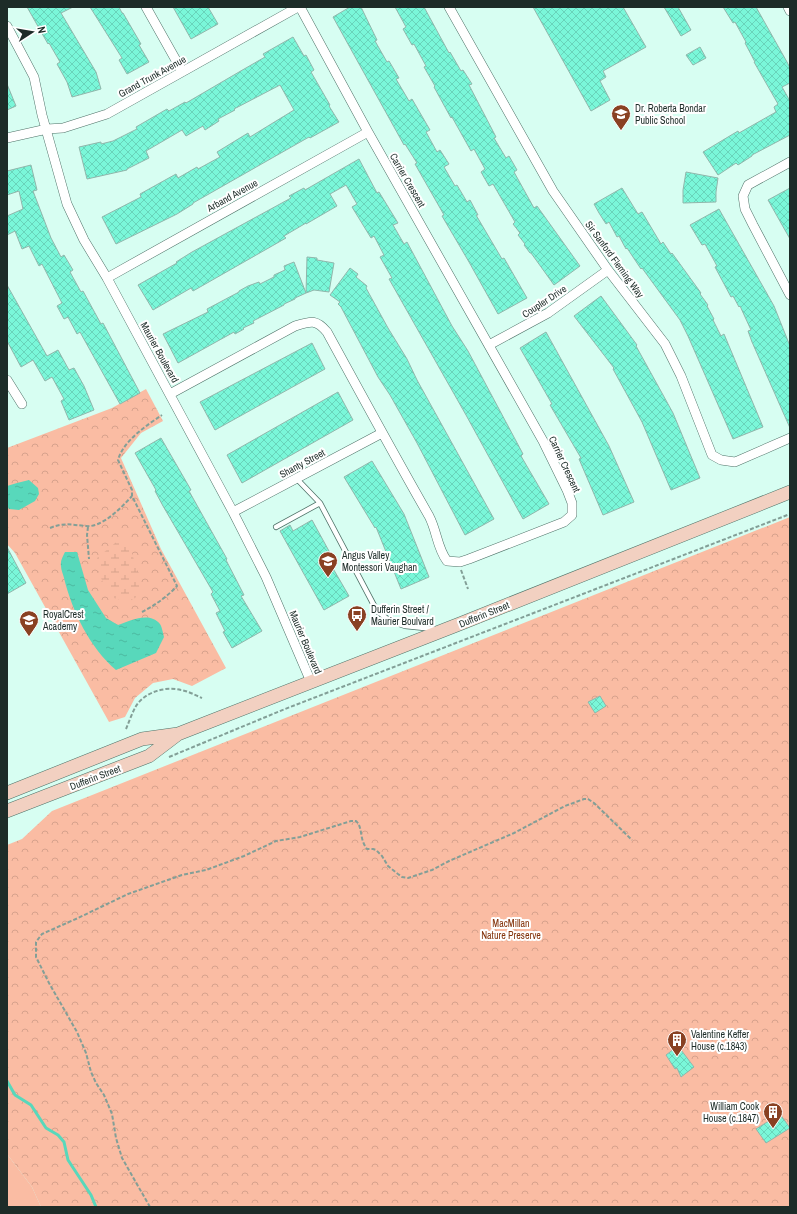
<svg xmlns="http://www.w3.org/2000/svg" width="797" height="1214" font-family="'Archivo Narrow',sans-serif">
<defs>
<pattern id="forest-crowns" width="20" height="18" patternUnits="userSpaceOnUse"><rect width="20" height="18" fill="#fabca3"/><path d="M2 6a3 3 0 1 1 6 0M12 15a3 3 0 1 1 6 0" fill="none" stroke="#d6a28c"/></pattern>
<pattern id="wetland-marsh" width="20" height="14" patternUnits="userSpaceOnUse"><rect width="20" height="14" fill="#fabca3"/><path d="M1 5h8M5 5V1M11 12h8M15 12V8" fill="none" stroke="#d6a28c"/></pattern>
<pattern id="water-ripples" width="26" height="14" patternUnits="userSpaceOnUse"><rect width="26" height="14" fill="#58d8bb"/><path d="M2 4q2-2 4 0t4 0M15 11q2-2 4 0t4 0" fill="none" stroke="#4cbaa1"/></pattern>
<pattern id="building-cross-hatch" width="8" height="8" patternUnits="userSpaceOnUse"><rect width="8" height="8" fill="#7af7d9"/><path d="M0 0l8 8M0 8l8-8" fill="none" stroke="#69d4ba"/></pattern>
</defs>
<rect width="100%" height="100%" fill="#d7fef2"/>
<path fill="#fabca3" d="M7,1154L32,1187L41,1207H7Z"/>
<path fill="url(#forest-crowns)" d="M146,389L163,421L141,433L121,458L161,549L226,668L192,686L173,679L153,683L135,698L125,717L109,722L15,553L7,544V448L112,408Z
M790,517V1207H41L32,1187L7,1154V845L22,839L52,811Z"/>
<path fill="url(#wetland-marsh)" d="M120,539H128L138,574L140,595L128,602L114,598L105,587L98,571L97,558Z"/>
<path fill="url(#water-ripples)" d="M29,480L38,488L39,494L35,501L19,510L9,509L7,506V486L17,483Z
M65,552H77L88,590L106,618L118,625C130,621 149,611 160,624C162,627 163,633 164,637L156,653L116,670C90,648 72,611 64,578C63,574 61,570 61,566C60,561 63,556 65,552Z"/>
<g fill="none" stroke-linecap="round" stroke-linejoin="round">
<path stroke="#58d8bb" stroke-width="3" d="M7,1081L15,1095L31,1105L46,1128L58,1135L64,1142L68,1160L91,1195L96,1207"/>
</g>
<path fill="url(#building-cross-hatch)" stroke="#91b6ab" d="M27,7H73L61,13L96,72L101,89L72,97L67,82L57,64L60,62L49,43L48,44Z
M90,7H119L122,13H123L141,44L139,45L149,62L127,74L119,60L122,58Z
M173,7H208L218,24L191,39Z
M350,7H361L377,40L375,41L387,62L389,61L399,78L396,79L409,101L412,99L430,130L426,132L437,152L440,150L449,164L444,167L455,186L457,185L467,202L470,200L478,215H476L502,259L504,258L527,298L498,314L469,262L442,216L444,215L415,164L417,163L405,144L404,145L333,17Z
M395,7H424L449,53L450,52L461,71L463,70L472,84L469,85L496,137L494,138L506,158L509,156L517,170L514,172L534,208L537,206L580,266L554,285L531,253H530L524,245L525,244L518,235L520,233L513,224L515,222L493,184L489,186L481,172L485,169L474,149L471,151L452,117L451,118L434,87L435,86L424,67L426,66L414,44L412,45L403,29L406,27Z
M533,7H623L646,47L603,71L606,77L600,81L610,100L591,111Z
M664,7H678L691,30L681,36Z
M723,7H756L787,62L790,68V83L782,87L790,101V135L752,155V156L738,165L736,163L718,175L703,152L738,131L739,133L776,112L774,107L778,104L754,62H755L745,43L746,42L735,22L733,23Z
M293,37L304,56L306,55L314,70L311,72L330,105L329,106L339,122L310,138L309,137L193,203V204L177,214L116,244L102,217L141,197L140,194L176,174L178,178L197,167L198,169L220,157L217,152L248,133L250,137L294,110L280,85L234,109L235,110L218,119L219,121L205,130L203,126L186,136L182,130L146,151L149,158L127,169V170L87,179L79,147L101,142V144L113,141L137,129L136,127L167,109L169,111L185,102L186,103L239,72L265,57L263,54Z
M700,47L706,58L693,65L686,55Z
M7,84L16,106L7,110Z
M359,159L377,193L379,192L398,223L393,225L404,244L407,242L452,326L468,351L523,454L521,456L549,504L523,519L466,415L389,279L392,278L380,257L384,255L374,236L371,238L352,207L357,204L346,185L330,194L337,206L306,224V223L284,236L286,238L265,250L193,291L191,288L153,310L138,285L177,263L176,262L192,252L291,198L289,196L304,188L305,190Z
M31,165L37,190L33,191L51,238L61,257L64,255L73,270L70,272L81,292L83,291L101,324L103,323L140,393L120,404L80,332L77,334L68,317L64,319L57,306L62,303L42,264L39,266L29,246L22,249L15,231L7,235V216L23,209L19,191L7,195V171Z
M686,172L718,178L716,192V202L683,203V190Z
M622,188L638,214L642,212L661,244L663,242L671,254L672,253L701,293L700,294L708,305L707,306L714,319L713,320L721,336L724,334L763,427L733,439L688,336L680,320L642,268L641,269L627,248L626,249L619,236L617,237L609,222L606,224L599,213L594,204Z
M790,188V239L768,200Z
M719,209L774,306L790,346V428L752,342L748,331L751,330L740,306L739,307L733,296L731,297L715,267L717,266L705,244L702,245L690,225Z
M307,257L317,258V260L334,263L329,292L314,290L306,293Z
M294,262L306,293L295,298V299L284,304V305L253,321L254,323L243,328L244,329L235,334L234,332L178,363L163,334L208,312L207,309L239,292V291L248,286L259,282L260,284L274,277V275L285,270L284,266Z
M350,268L358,274L356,277L367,286L366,288L388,328L407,359L417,380L494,519L465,535L417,443L390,395L378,377L341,307L338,304L340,302L330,295Z
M7,285L47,356L58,350L69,370L74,368L84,386L94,410L69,420L61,401L64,399L52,377L45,381L33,360L21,367L7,341Z
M601,296L637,345L636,346L673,413L700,478L671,490L642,422L613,369L614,368L574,316Z
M546,332L609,446L634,502L603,515L579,459L581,458L550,405L552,404L520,348Z
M312,343L325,369L215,430L200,402Z
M338,392L353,420L242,483L227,455Z
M161,438L191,490L189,491L227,559L226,560L244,595L241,596L262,631L232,648L223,632L225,631L216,613L220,611L211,594L213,592L163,506L155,491L156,490L135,453Z
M372,461L404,514L429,577L401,589L376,527L375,528L344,477Z
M312,520L335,562L331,565L349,596L324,610L280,531L290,525L293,531Z
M7,547L26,583L7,594Z
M600,696L606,706L595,713L588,702Z
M678,1046L694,1067L681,1077L677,1068L675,1069L666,1055Z
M780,1114L790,1128L766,1143L756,1129Z"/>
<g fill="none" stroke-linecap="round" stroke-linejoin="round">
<g stroke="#4f7268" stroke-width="6">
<path id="service" d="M296,478L320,503L377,611L390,621L405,626L434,629
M276,527L320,503"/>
</g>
<g stroke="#4f7268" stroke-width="10">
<path id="minor" d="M146,7L182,71
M449,7L553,191L608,270L665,344L681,376L712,455L721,460L735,462L790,438
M788,7L790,11
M7,26L34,77L42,115L67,204L84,240L107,278L233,512L266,577L311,682
M7,138L47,129L63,128L107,114L298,7
M790,162L748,185L743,196L745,209L753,225L790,295
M107,278L368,132
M489,345L548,313L608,270
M7,380L22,404
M170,394L295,326C311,321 316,319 327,332C361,394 394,455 429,516C437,531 437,548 447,561L460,562L469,559L564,522L572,515V503L567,490L543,441L368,132L300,7
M233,512L382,433"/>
</g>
<g stroke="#4f7268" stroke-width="14">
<path id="secondary" d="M7,793L142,739L178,734L462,623L790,492
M7,811L149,756L178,734"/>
</g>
<path stroke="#839f97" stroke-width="2" stroke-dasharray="4 2" stroke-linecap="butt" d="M88,527L87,535L89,559
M50,528C64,522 72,525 86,526C102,528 122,507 132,496
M461,570L468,589
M142,612C154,606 168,596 177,586L132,496V490L118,460C123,441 147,425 162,415
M126,729C129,722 132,713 136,706C145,692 165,686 181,690C188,691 195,695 202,698
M169,757L285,709L790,514
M150,1207L122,1158L116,1138L112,1114L104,1095L96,1083L91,1072L86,1053L77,1032L49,983L36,957V942L42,934L78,918L128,894L182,875L206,870L244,856L276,841L300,837L351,821H356C363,827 359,839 367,849H373L376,850L382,856L388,866L398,874L402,877L408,878L432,870L449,861L514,833L565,806L584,799H588L594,803L632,840"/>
<use href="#service" stroke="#fff" stroke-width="4.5"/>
<use href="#minor" stroke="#fff" stroke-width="9"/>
<use href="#secondary" stroke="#f2d0c1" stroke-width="13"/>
</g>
<defs>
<g id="school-pin" transform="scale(1)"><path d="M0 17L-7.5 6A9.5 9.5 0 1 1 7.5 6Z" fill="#894122" stroke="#fff"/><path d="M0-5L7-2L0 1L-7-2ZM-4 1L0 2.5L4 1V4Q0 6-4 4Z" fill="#fff"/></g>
<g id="bus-pin" transform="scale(1)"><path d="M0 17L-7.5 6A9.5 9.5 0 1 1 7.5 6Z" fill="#894122" stroke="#fff"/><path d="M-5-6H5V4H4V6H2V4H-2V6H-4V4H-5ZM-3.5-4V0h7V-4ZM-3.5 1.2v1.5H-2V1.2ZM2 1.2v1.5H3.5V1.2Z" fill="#fff"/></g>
<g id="building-pin" transform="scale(1)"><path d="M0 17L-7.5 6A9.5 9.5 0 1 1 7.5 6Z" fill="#894122" stroke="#fff"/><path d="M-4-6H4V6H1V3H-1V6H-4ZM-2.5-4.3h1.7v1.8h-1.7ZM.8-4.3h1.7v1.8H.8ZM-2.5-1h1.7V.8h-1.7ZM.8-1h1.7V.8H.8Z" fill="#fff"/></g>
</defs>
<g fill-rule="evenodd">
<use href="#school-pin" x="621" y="114"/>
<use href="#school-pin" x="328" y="561"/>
<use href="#bus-pin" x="357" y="615"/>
<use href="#school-pin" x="29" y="620"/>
<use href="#building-pin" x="677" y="1040"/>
<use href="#building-pin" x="773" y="1112"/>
</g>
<g text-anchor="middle" stroke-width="4" stroke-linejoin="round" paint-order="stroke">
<g font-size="10" fill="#1d2c28" stroke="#fff">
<text transform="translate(152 76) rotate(-29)" y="4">Grand Trunk Avenue</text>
<text transform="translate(408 180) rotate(60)" y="4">Carrier Crescent</text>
<text transform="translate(232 195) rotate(-29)" y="4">Arband Avenue</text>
<text transform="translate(615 259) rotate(54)" y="4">Sir Sanford Fleming Way</text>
<text transform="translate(544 301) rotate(-33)" y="4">Coupler Drive</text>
<text transform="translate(160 352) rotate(61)" y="4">Maurier Boulevard</text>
<text transform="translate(302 463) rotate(-28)" y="4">Shanty Street</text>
<text transform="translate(565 464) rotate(65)" y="4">Carrier Crescent</text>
<text transform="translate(484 614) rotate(-22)" y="4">Dufferin Street</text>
<text transform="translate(306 642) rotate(67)" y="4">Maurier Boulevard</text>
<text transform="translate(95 777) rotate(-21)" y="4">Dufferin Street</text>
</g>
<g font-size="10" fill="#1d2c28" stroke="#fff" text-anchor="start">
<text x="635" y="112">Dr. Roberta Bondar<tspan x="635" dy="12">Public School</tspan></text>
<text x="342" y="559">Angus Valley<tspan x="342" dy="12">Montessori Vaughan</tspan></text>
<text x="371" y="613">Dufferin Street /<tspan x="371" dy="12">Maurier Boulvard</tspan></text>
<text x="43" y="618">RoyalCrest<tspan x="43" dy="12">Academy</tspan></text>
<text x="691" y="1038">Valentine Keffer<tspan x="691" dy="12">House (c.1843)</tspan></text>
<text x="759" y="1110" text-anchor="end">William Cook<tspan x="759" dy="12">House (c.1847)</tspan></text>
</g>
<g font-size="10" fill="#84340c" stroke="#fff">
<text x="511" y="927">MacMillan<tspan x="511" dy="12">Nature Preserve</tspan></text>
</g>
</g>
<rect width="797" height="1214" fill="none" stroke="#1d2c28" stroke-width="16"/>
<g transform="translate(32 32) rotate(78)" stroke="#ffffff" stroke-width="3" paint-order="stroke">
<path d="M0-3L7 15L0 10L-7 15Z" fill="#1d2c28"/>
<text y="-6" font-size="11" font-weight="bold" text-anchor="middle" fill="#1d2c28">N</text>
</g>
</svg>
